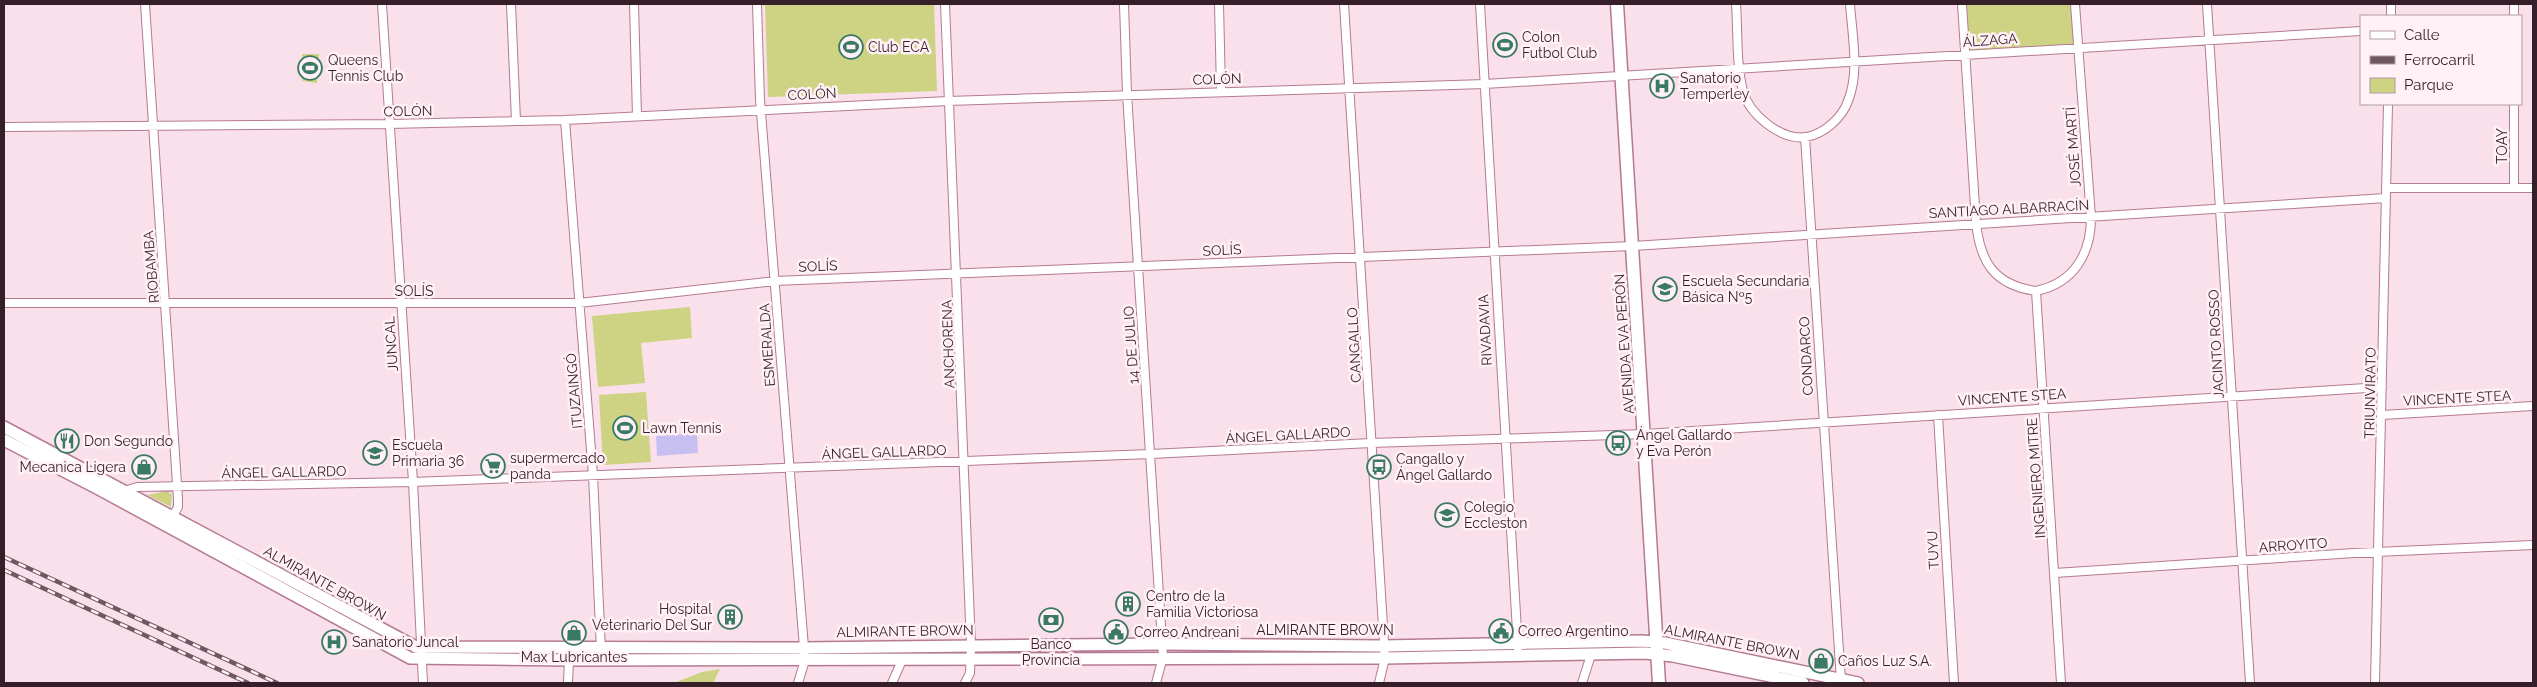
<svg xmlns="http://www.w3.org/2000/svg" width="2537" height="687" font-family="Raleway,sans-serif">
<rect width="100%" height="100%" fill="#fae0ea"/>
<path fill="#cdd382" d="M765,4H934L937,91L768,97Z
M1962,4H2075L2077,47L1965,54Z
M302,54H319L317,83L302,81Z
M690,307L692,338L641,343L645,383L598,387L592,316Z
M646,392L651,462L603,465L599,395Z
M167,491L172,495L171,507L147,495Z
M720,669L713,683H674L702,672Z"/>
<path fill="#c6bfef" d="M697,433L698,453L657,456L656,436Z"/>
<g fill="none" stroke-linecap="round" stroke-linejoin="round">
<g stroke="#b57a93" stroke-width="10">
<path id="minor" d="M145,4L178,499V507L170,521
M382,4L413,482L423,683
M511,4L516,121
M634,4L637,116
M757,4L760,100L805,660L798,683
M945,4L971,646L970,673L965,683
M1124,4L1127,94L1163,657L1156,683
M1219,4L1221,91
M1344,4L1385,658L1379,683
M1480,4L1518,648
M1736,4C1738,32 1736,64 1743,91C1749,114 1781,141 1806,137C1824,134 1842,118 1848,101C1860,72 1852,34 1850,4
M1962,4L1976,222C1980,262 1994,285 2036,291L2061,683
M2207,4L2250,683
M2514,4V16
M2391,16V4
M2514,104V188
M565,120L593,475L601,650
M4,127L389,124L565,120L948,101L1485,84L2361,31
M1805,137L1841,681
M2386,188H2533
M2036,291C2074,283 2091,254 2091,217L2075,4
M4,303H579L775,281L1633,246L2386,198
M1938,415L1954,683
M2382,415L2533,406
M124,491L137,487L413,482L1151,454L1371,443L1645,434L2382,387
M2055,573L2354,553L2533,545
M568,683L569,660
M892,683L903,658
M1582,683L1591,655
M2375,683L2388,104"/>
</g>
<g stroke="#b57a93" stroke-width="14">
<path id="secondary" d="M4,427L416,647L803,648L1161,644L1383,646L1642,641L1665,643L1858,683
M4,440L97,488L410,658L569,660L1385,658L1645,653L1673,656L1803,683"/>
</g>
<g stroke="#b57a93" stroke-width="15">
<path id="primary" d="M1617,4L1659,683"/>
</g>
<use href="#minor" stroke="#fff" stroke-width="8"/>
<use href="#secondary" stroke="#fff" stroke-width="11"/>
<use href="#primary" stroke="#fff" stroke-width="12"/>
<g stroke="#705761" stroke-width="4.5">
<path id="rail" d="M4,557L277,683
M4,570L248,683"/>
</g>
<use href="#rail" stroke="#fff1f6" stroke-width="2.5" stroke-dasharray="8" stroke-linecap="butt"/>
</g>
<defs>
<g id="stadium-ring" transform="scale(1.25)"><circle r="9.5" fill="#fff1f6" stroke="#3a7966" stroke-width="1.5"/><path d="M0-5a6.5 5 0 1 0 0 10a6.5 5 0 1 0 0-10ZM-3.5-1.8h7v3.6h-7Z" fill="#3a7966"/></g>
<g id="hospital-ring" transform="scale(1.25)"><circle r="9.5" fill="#fff1f6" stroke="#3a7966" stroke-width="1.5"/><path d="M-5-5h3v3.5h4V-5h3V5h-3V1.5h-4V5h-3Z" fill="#3a7966"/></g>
<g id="school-ring" transform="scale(1.25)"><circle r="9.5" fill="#fff1f6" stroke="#3a7966" stroke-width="1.5"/><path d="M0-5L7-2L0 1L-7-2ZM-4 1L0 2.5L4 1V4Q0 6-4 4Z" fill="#3a7966"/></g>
<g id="restaurant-ring" transform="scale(1.25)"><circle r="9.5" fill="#fff1f6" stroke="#3a7966" stroke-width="1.5"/><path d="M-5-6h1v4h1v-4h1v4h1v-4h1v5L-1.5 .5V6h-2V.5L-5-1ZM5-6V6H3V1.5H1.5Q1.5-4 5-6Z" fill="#3a7966"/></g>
<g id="bus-ring" transform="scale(1.25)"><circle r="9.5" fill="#fff1f6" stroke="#3a7966" stroke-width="1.5"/><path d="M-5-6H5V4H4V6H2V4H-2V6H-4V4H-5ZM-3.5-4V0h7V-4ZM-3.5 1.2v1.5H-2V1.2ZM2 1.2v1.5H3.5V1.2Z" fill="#3a7966"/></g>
<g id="supermarket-ring" transform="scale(1.25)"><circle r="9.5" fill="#fff1f6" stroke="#3a7966" stroke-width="1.5"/><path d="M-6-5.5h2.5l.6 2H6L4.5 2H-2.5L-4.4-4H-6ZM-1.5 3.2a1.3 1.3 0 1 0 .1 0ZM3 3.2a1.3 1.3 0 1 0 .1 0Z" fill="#3a7966"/></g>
<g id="shop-ring" transform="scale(1.25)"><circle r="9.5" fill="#fff1f6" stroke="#3a7966" stroke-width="1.5"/><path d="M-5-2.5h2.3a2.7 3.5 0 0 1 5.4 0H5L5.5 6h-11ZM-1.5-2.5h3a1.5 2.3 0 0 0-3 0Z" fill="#3a7966"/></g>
<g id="building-ring" transform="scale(1.25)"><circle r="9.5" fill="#fff1f6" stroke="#3a7966" stroke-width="1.5"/><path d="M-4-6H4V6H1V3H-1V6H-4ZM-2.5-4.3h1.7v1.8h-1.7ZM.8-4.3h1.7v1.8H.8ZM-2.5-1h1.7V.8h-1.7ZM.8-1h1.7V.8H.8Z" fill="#3a7966"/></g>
<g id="bank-ring" transform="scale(1.25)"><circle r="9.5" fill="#fff1f6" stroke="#3a7966" stroke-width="1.5"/><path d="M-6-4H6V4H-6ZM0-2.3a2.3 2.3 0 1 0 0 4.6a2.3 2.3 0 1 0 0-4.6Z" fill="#3a7966"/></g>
<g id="civic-ring" transform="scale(1.25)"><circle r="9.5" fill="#fff1f6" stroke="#3a7966" stroke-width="1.5"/><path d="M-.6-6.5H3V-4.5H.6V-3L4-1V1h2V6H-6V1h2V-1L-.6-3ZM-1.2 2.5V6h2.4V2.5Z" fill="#3a7966"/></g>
</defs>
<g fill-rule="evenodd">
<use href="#stadium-ring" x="1505" y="45"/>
<use href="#stadium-ring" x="851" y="47"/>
<use href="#stadium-ring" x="310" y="68"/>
<use href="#hospital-ring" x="1662" y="86"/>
<use href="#school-ring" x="1665" y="289"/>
<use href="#stadium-ring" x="625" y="428"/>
<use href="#restaurant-ring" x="67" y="441"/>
<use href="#bus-ring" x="1618" y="443"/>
<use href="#school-ring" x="375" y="453"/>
<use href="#supermarket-ring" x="493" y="466"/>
<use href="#shop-ring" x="144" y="467"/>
<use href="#bus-ring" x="1379" y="467"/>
<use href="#school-ring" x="1447" y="515"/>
<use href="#building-ring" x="1128" y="604"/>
<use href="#building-ring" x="730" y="617"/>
<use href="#bank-ring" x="1051" y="620"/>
<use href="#civic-ring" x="1501" y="631"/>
<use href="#civic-ring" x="1116" y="632"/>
<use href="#shop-ring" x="574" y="633"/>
<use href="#hospital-ring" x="334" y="642"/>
<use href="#shop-ring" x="1821" y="661"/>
</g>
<g text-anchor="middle" stroke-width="5" stroke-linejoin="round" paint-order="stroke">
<g font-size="14" fill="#371f29" stroke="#fff1f6" text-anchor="start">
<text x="1522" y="42">Colon<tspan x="1522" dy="16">Futbol Club</tspan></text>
<text x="868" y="52">Club ECA</text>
<text x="328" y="65">Queens<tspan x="328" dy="16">Tennis Club</tspan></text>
<text x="1680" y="83">Sanatorio<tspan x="1680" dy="16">Temperley</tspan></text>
<text x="1682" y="286">Escuela Secundaria<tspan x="1682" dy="16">Básica Nº5</tspan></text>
<text x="642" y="433">Lawn Tennis</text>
<text x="1636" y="440">Ángel Gallardo<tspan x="1636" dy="16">y Eva Perón</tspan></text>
<text x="84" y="446">Don Segundo</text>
<text x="392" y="450">Escuela<tspan x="392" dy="16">Primaria 36</tspan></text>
<text x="510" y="463">supermercado<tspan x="510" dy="16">panda</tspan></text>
<text x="1396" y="464">Cangallo y<tspan x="1396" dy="16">Ángel Gallardo</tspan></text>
<text x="126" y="472" text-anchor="end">Mecanica Ligera</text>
<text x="1464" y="512">Colegio<tspan x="1464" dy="16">Eccleston</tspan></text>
<text x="1146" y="601">Centro de la<tspan x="1146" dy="16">Familia Victoriosa</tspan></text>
<text x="712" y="614" text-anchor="end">Hospital<tspan x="712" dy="16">Veterinario Del Sur</tspan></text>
<text x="1518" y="636">Correo Argentino</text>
<text x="1134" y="637">Correo Andreani</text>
<text x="352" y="647">Sanatorio Juncal</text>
<text x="1051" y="649" text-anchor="middle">Banco<tspan x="1051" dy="16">Provincia</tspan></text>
<text x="574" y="662" text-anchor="middle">Max Lubricantes</text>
<text x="1838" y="666">Caños Luz S.A.</text>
</g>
<g font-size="14" fill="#371f29" stroke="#fff1f6">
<text transform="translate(1990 40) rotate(-4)" y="5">ÁLZAGA</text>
<text transform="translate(1217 79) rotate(-2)" y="5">COLÓN</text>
<text transform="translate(812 94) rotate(-3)" y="5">COLÓN</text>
<text transform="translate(408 111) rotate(-1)" y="5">COLÓN</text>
<text transform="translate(2502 146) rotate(-90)" y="5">TOAY</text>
<text transform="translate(2073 147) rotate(-94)" y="5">JOSÉ MARTÍ</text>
<text transform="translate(2009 209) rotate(-3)" y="5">SANTIAGO ALBARRACÍN</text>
<text transform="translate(1222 250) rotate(-3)" y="5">SOLÍS</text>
<text transform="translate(818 266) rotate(-2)" y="5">SOLÍS</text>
<text transform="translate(151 267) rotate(-95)" y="5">RIOBAMBA</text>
<text x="414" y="296">SOLÍS</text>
<text transform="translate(1485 330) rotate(-93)" y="5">RIVADAVIA</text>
<text transform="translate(391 344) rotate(-94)" y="5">JUNCAL</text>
<text transform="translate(948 344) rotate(-92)" y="5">ANCHORENA</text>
<text transform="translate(1624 344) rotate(-94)" y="5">AVENIDA EVA PERÓN</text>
<text transform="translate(2216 344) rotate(-93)" y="5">JACINTO ROSSO</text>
<text transform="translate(767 345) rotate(-94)" y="5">ESMERALDA</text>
<text transform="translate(1131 345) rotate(-94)" y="5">14 DE JULIO</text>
<text transform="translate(1354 345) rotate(-93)" y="5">CANGALLO</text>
<text transform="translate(1806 356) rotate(-93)" y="5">CONDARCO</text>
<text transform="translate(574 391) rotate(-95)" y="5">ITUZAINGÓ</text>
<text transform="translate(2370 393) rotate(-89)" y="5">TRIUNVIRATO</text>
<text transform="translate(2012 397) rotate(-4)" y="5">VINCENTE STEA</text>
<text transform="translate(2457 398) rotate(-3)" y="5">VINCENTE STEA</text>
<text transform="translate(1288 435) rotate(-3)" y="5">ÁNGEL GALLARDO</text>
<text transform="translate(884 452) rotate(-2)" y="5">ÁNGEL GALLARDO</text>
<text transform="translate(284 472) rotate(-1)" y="5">ÁNGEL GALLARDO</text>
<text transform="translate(2036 478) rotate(-94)" y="5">INGENIERO MITRE</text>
<text transform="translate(2293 545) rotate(-4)" y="5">ARROYITO</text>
<text transform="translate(1933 550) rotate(-93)" y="5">TUYU</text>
<text transform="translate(325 583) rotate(29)" y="5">ALMIRANTE BROWN</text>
<text x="1325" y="635">ALMIRANTE BROWN</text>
<text transform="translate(905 631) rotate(-1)" y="5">ALMIRANTE BROWN</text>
<text transform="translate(1732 642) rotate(11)" y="5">ALMIRANTE BROWN</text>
</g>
</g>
<rect width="2537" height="687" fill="none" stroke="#371f29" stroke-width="10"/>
<rect x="2360" y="15" width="162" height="90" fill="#fff1f6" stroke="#af9da4"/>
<rect x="2370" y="31" width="25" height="8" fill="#ffffff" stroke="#af9da4"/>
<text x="2404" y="40" font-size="15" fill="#371f29">Calle</text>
<rect x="2370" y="56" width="25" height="8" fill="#705761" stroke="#af9da4"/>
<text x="2404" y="65" font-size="15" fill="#371f29">Ferrocarril</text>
<rect x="2370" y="78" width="25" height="15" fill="#cdd382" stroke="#af9da4"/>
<text x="2404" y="90" font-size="15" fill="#371f29">Parque</text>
</svg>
